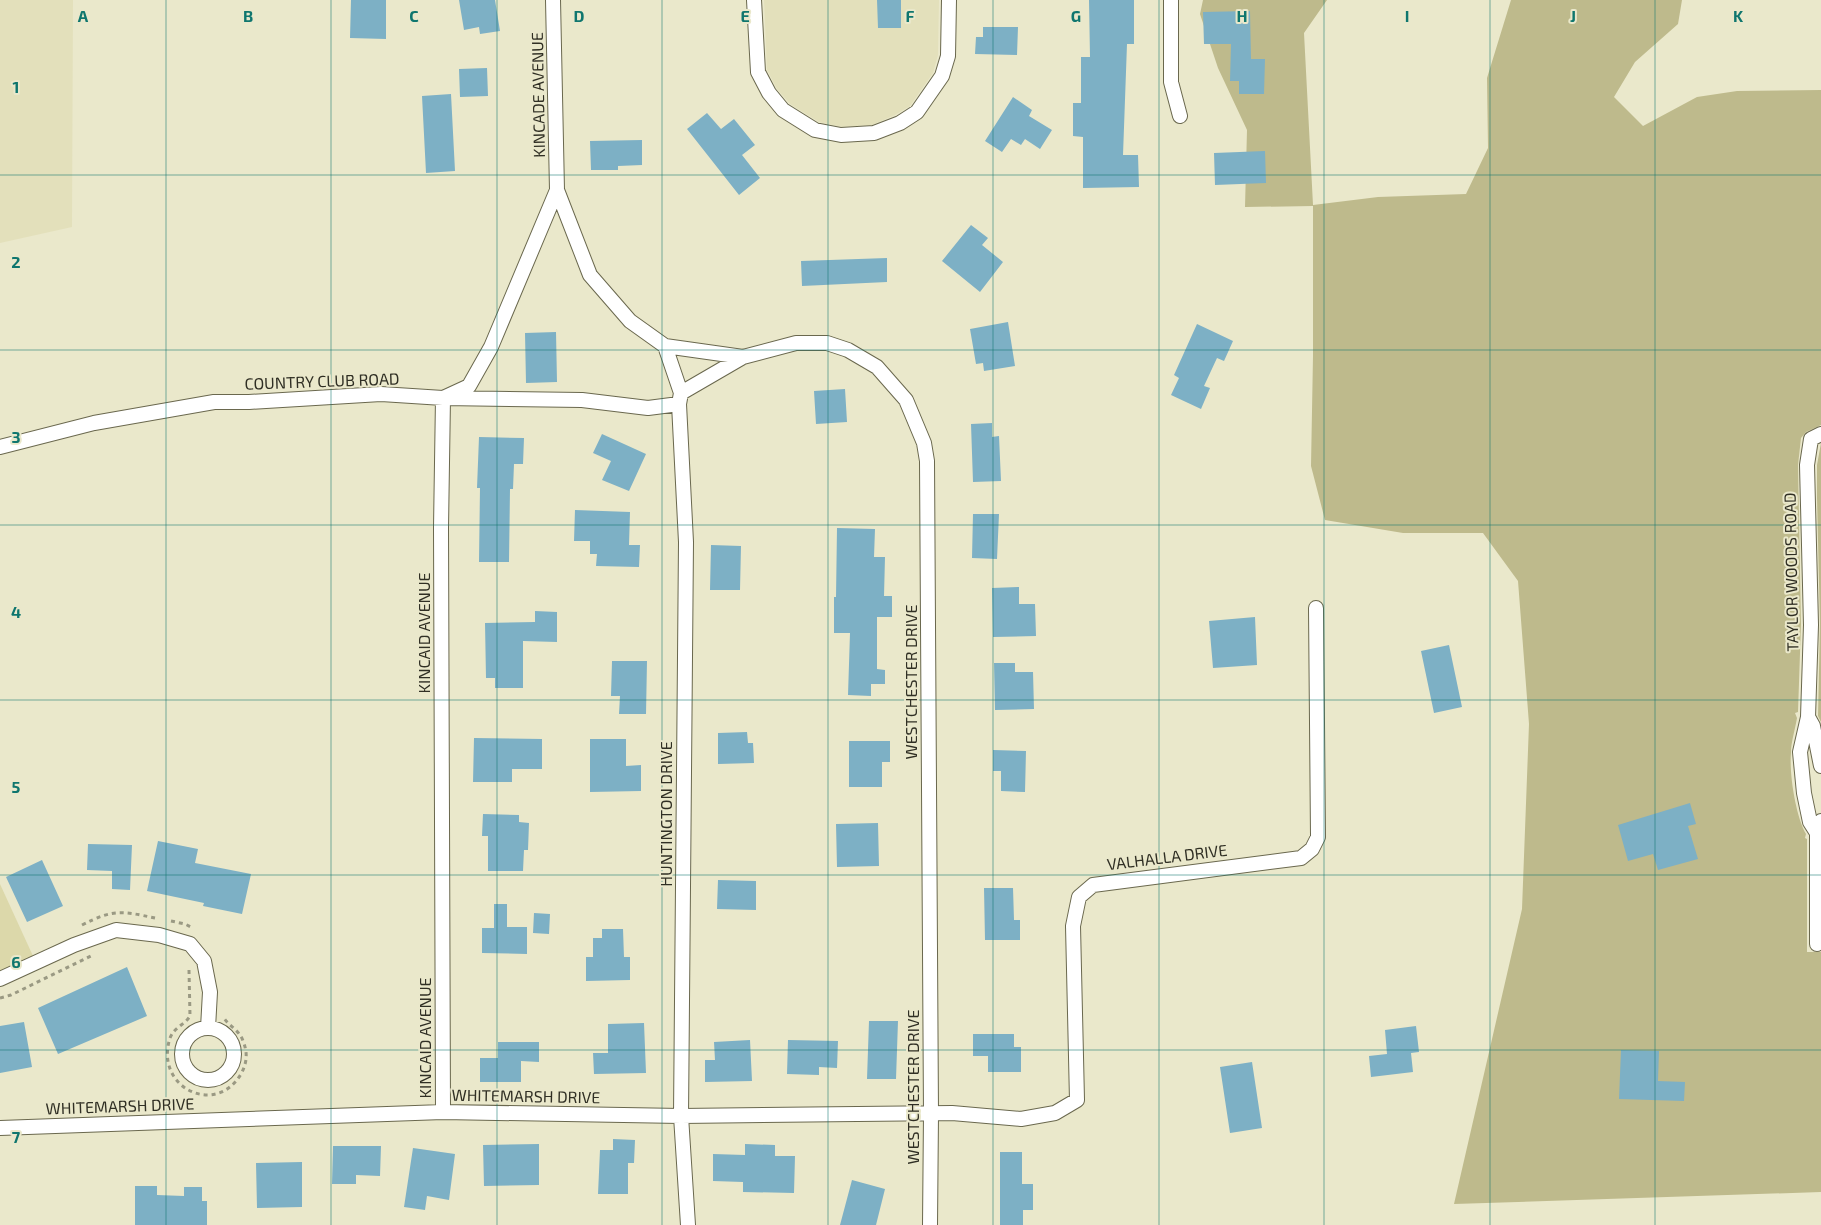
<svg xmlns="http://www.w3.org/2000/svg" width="1821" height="1225" font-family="'Exo 2',sans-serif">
<rect width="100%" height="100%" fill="#eae8cb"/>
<path fill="#e3e0bb" d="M0,0H73L72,227L0,243Z
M764,0H939L938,55L933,73L910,106L895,115L872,125L842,127L819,122L790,104L777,89L767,70Z"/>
<path fill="#dcd8aa" d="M0,884L33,956L0,971Z"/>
<path fill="#beba8c" d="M1203,0H1327L1304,33L1313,205L1378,197L1466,194L1488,148L1487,78L1511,0H1682L1678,24L1635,62L1614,97L1643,126L1697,97L1737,91L1821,90V425L1806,432L1801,438L1798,465L1801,624L1798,712L1795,713L1797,718C1795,730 1791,742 1791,753C1789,774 1796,817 1806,834L1805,838L1807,839V952H1821V1192L1454,1204L1522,909L1529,724L1518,581L1483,533H1403L1325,520L1311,466L1313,356V206L1245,207L1247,130L1218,68L1200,14Z
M1821,443V722L1818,716L1820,624L1817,498V465Z"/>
<path fill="#7db0c5" d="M351,0H386V39L350,38Z
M459,0H495L500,31L480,34L479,27L464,30Z
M877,0H901V28H878Z
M1089,0H1134V44H1127L1123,155H1138L1139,187L1083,188V137L1073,136V103H1081V57H1090Z
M1250,11L1251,59H1265L1264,94H1239V81H1230L1231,44H1204L1203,12Z
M983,27H1018L1017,55L975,54L976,37H983Z
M487,68L488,96L460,97L459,69Z
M451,94L455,171L426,173L422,96Z
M1013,97L1032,110L1029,116L1052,130L1040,149L1025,139L1021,145L1011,139L1002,152L985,141Z
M707,113L721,129L734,119L755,145L742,155L760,178L739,195L687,129Z
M642,140V165L618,166V170H591L590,141Z
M1265,151L1266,183L1215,185L1214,153Z
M971,225L988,238L982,245L1003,262L980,292L942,261Z
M887,258V282L802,286L801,261Z
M1008,322L1015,366L984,371L983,363L976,364L970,329Z
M1197,324L1233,341L1224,361L1217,358L1204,386L1210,388L1201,409L1171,395L1179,378L1174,375Z
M556,332L557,382L526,383L525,333Z
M845,389L847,422L816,424L814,391Z
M992,423V437L999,436L1001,481L973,482L971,424Z
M602,434L646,454L629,491L602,480L611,461L593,453Z
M479,437L524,438L523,464H514L513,489H510L509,562H479L480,488H477Z
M575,510L630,512L629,545H640L639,567L596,566L597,554H590V541H574Z
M973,514H999L997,559L972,558Z
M837,528L875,529L874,557H885L884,596H892V617H877V669L885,670V684H871V696L848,695L850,633H834V597H836Z
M711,545L741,546L740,590H710Z
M1019,587V604H1035L1036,636L993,637L992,588Z
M535,611L557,612V642L523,641V688H495V678H486L485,623L535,622Z
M1255,617L1257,665L1213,668L1209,621Z
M1449,645L1462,707L1434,713L1421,651Z
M612,661H647L646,714H619L620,696H611Z
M994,663H1015V672H1033L1034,709L995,710Z
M747,732L748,743H753L754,763L718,764V733Z
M474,738L542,739V769H512V782H473Z
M590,739H626V766L641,765V791L590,792Z
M849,741H890V762H882V787H849Z
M993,750L1026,751L1025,792L1001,791V771H993Z
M1690,803L1696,824L1688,826L1698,859L1658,870L1653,854L1628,861L1618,825Z
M483,814L519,815V822L529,823L528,850H524L523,871H488V836H482Z
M878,823L879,866L837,867L836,824Z
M158,841L198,849L195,863L251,874L242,914L203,906L204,903L147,891Z
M88,844L132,845L130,890L112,889V871L87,870Z
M42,860L63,906L27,922L6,877Z
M718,880L756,881V910L717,909Z
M984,888H1013L1014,920H1020V940H985Z
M494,904H507V927H527V954L482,953V928H494Z
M534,913L550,914L549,934L533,933Z
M602,929H623L624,957H630V980L586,981V957H593V938H602Z
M127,967L147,1016L58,1054L38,1008Z
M869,1021H898L896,1079H867Z
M24,1022L32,1067L0,1073V1026Z
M644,1023L646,1073L594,1074L593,1053H608V1024Z
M1416,1026L1419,1052L1411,1053L1413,1072L1371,1077L1369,1056L1387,1054L1385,1030Z
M973,1034H1014V1047H1021V1072H988V1056H973Z
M750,1040L752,1081L705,1082V1060H715L714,1042Z
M788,1040L838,1041L837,1068L819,1067V1075L787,1074Z
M498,1042H539V1062L521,1061V1082H480V1058H498Z
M1621,1050L1659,1051L1658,1081L1685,1082L1684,1101L1619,1099Z
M1252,1062L1262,1128L1230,1133L1220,1067Z
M613,1139L635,1140L634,1163H628V1194H598L600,1150H613Z
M539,1144V1185L484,1186L483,1145Z
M745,1144L775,1145V1156H795L794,1193L743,1192V1182L713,1181V1154L745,1155Z
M333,1146H381L380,1176L356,1175V1184H332Z
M413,1148L455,1154L449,1200L427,1196L425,1210L404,1207Z
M1000,1152H1022V1184H1033V1210H1023V1225H1000Z
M302,1162V1207L257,1208L256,1163Z
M852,1180L885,1189L876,1225H840Z
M135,1186H157V1195L184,1196V1187H202V1201H207V1225H135Z"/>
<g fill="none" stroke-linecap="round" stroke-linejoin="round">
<g stroke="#6a684e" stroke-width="16">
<path id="minor" d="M553,0L557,190L590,275L630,321L665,346L681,393L679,404L686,542L681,1116L688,1225
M754,0L758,72L769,93L783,110L815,130L841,135L874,133L900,123L917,112L942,76L948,56L949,0
M1171,0V82L1180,116
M665,346L743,357
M681,393L743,357L796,343H827L848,350L877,367L906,400L924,443L927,461L931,1114L930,1225
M0,447L94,423L214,402H249L381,394L443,398L582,400L648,408L679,404
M1808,717L1813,726L1821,766
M1817,833L1810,822L1804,793L1800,752L1808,717L1811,625L1807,465L1811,439L1821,434
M1817,944V833L1821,821
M0,979L74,945L116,930L159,935L190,944L204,961L210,992L208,1028
M182 1054a26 26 0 1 1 52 0a26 26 0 1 1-52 0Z
M443,1112L441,528L443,398L469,386L491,347L557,190
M0,1128L443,1112L681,1116L952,1113L1021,1119L1055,1113L1077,1100L1073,926L1079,897L1093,885L1301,858L1312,849L1318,837L1316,608"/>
</g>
<path stroke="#9a9983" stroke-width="3" stroke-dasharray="4 4" stroke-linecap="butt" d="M171,921L185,924L191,927
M82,925C113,909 122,911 155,918
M189,970L190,1016C185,1025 174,1027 170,1038C154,1088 216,1117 241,1074C247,1063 248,1053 243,1041C240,1031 229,1026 224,1018
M0,998L11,995L91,956"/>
<use href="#minor" stroke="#fff" stroke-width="14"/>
</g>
<path fill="none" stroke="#0f766e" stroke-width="1" stroke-opacity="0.55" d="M166,0V1225M331,0V1225M497,0V1225M662,0V1225M828,0V1225M993,0V1225M1159,0V1225M1324,0V1225M1490,0V1225M1655,0V1225M0,175H1821M0,350H1821M0,525H1821M0,700H1821M0,875H1821M0,1050H1821"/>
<g text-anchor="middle" stroke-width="4" stroke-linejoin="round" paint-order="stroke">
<g font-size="16" fill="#302f24" stroke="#eae8cb">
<text transform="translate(538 95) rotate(-91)" y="6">KINCADE AVENUE</text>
<text transform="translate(322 381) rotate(-2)" y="6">COUNTRY CLUB ROAD</text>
<text transform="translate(1791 572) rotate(-91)" y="6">TAYLOR WOODS ROAD</text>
<text transform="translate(424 633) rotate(-90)" y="6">KINCAID AVENUE</text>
<text transform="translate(911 682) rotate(-90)" y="6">WESTCHESTER DRIVE</text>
<text transform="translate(666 814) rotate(-90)" y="6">HUNTINGTON DRIVE</text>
<text transform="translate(1167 857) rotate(-7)" y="6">VALHALLA DRIVE</text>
<text transform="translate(425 1038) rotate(-90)" y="6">KINCAID AVENUE</text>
<text transform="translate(913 1087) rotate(-90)" y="6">WESTCHESTER DRIVE</text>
<text transform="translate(526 1096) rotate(1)" y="6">WHITEMARSH DRIVE</text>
<text transform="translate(120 1106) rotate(-2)" y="6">WHITEMARSH DRIVE</text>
</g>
</g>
<g font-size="16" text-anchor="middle" font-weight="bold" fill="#0f766e" stroke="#eae8cb" stroke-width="4" stroke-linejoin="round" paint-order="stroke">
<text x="83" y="22">A</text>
<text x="248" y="22">B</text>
<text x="414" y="22">C</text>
<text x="579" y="22">D</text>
<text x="745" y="22">E</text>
<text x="910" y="22">F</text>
<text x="1076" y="22">G</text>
<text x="1242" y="22">H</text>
<text x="1407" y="22">I</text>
<text x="1573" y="22">J</text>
<text x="1738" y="22">K</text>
<text x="16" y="93">1</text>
<text x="16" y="268">2</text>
<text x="16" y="443">3</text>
<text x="16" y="618">4</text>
<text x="16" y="793">5</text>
<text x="16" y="968">6</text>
<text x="16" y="1143">7</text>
</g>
</svg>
